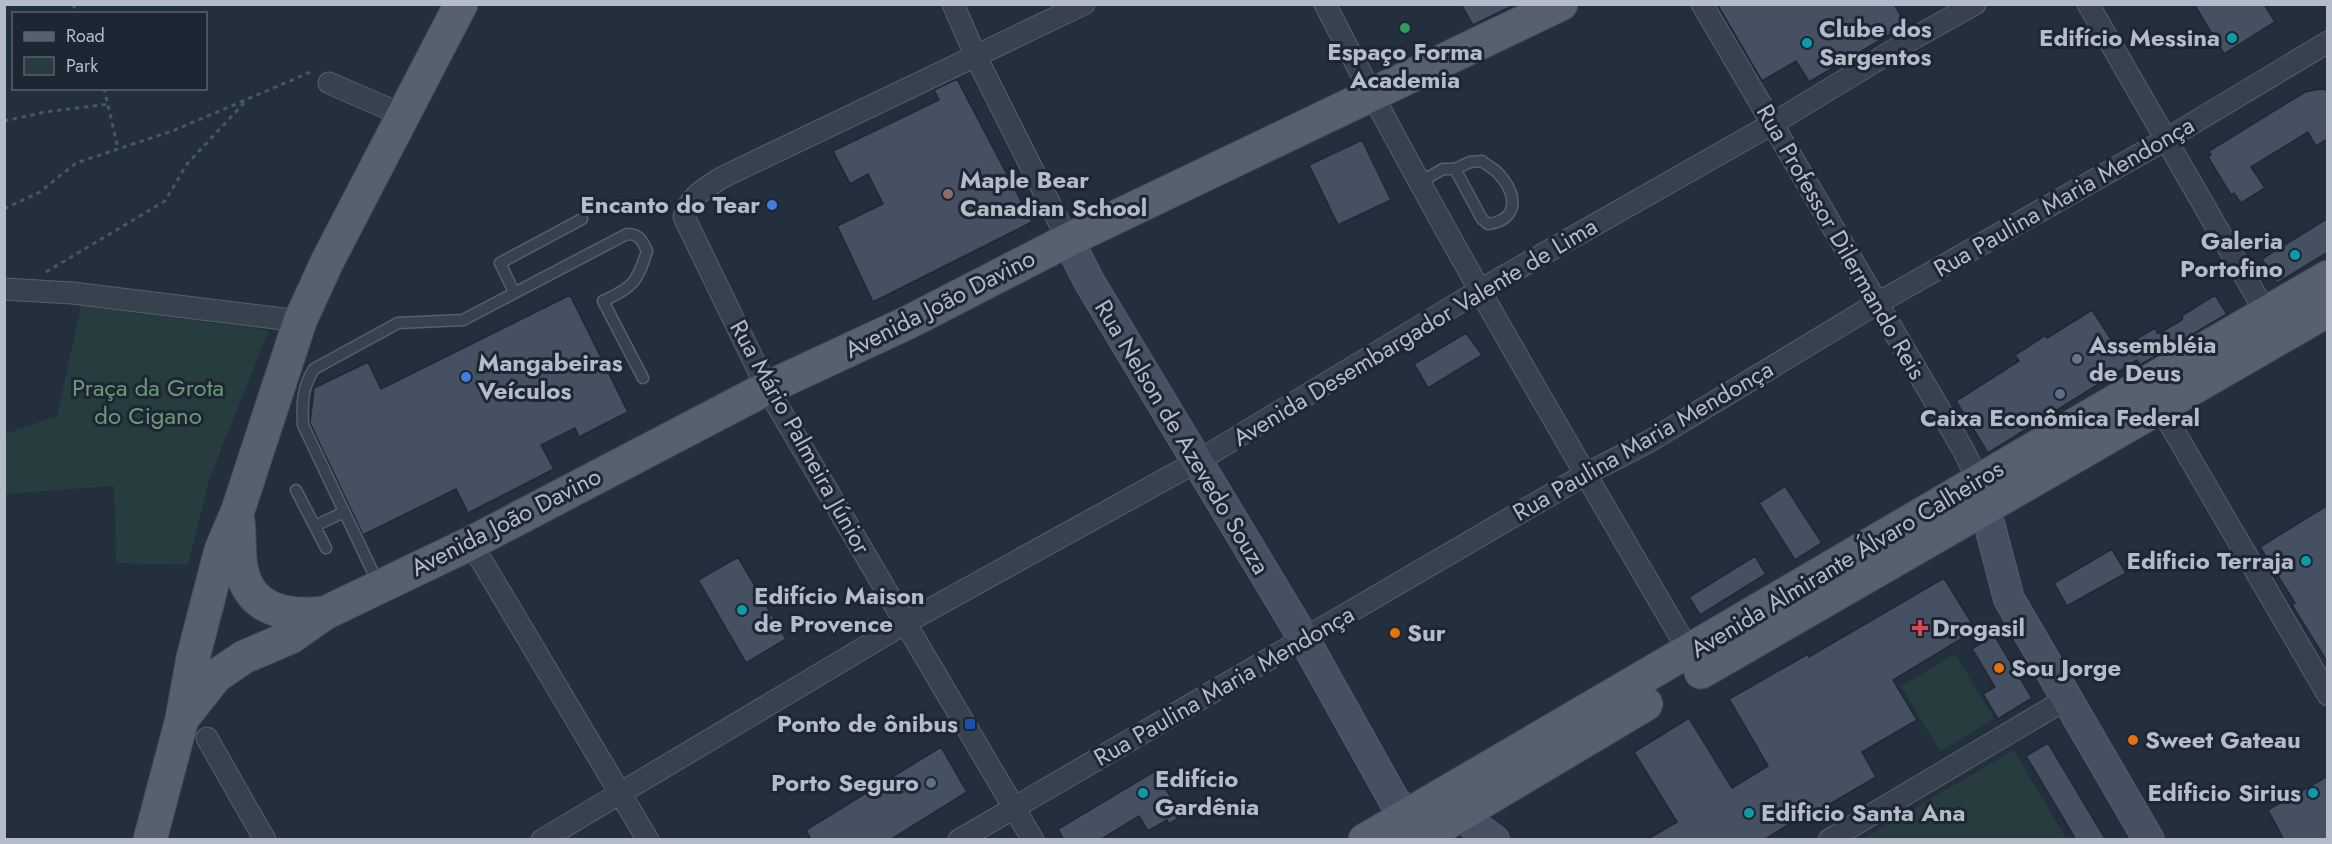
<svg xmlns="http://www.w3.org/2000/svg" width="2332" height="844" font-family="Jost,sans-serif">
<rect width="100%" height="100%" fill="#242f3e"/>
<path fill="#263c3f" d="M81,306L269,330L209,479L188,565L116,563L114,486L5,494V434L57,416Z
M1955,654L1994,719L1940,751L1901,686Z
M2014,750L2066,839H1862Z"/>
<path fill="#455162" stroke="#1f2835" stroke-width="1.5" d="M1461,4H1516L1473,25Z
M1717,4H1894L1906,25L1809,82L1796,61L1762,81Z
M2194,4H2264L2275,22L2224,54Z
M957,79L1032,222L873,302L837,226L883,204L868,174L850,184L833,151L939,100L934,90Z
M2320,89L2328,90V139L2316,146L2308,132L2251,167L2265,188L2241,203L2234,193L2231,195L2208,157L2211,155L2209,151L2305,92Z
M1362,140L1391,200L1338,225L1309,165Z
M2328,218V252L2277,283L2262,259Z
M570,295L628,412L579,437L575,428L541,445L554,469L468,513L456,489L363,535L310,423L314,388L368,362L381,389Z
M2215,295L2227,314L2140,365L2137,360L1988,453L1956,401L2019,361L2015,355L2046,335L2047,338L2092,310L2118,350L2155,328L2158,334L2182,320L2183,315Z
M1466,333L1482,355L1428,388L1414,364Z
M1785,486L1822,543L1795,560L1759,503Z
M2328,505V663L2292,605L2295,603L2260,547Z
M2112,549L2126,573L2067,606L2054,583Z
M1755,556L1766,574L1700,615L1689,597Z
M738,557L786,639L746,663L698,580Z
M1944,578L1976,630L1893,680L1917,720L1862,752L1876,777L1799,822L1797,819L1764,840H1646L1677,822L1634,752L1689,718L1732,788L1768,766L1729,699L1808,654L1809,657Z
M1994,635L2032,698L1998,719L1983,694L1995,687L1972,649Z
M2048,743L2106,840H2076L2026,756Z
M941,747L967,792L890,840H811L806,830Z
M1155,771L1182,816L1169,824L1167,820L1148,831L1139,816L1100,840H1064L1058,829Z
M2328,776V840H2284L2268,810Z"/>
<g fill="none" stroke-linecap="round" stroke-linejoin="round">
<g stroke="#565f6c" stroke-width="13">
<path id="lane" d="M1420,182L1443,169H1455L1482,219L1488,224C1522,219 1516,192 1497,172C1493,168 1486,165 1482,161L1470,162L1455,169
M514,292L500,263L582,219
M296,490L326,548
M315,526L344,512
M378,583L303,425C302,403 302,388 314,369L398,323L463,320L627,234C639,234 642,240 647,251C637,283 633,287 603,301L643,378"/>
</g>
<g stroke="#565f6c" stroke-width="23">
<path id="street" d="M953,4L976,57L1068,240
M1325,4C1438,225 1565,439 1690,653
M1702,4L1964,451L1978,481
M2088,4L2266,313
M329,83L403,115
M4,289L72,293L300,321
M2160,407L2328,695
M471,543L648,840
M207,738L265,840
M542,840L907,622L1198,461L1480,290L1772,124L1907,42L1975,4
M959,840L1586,474L1650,441L1876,304L2165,140L2328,42
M1033,840L767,388L684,217C688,197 707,187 723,177L1084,4
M1829,840L2068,698"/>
</g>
<g stroke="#565f6c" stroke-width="32">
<path id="secondary" d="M1068,240L1090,283L1304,639L1395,802L1410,814H1458L1494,840
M1979,485L2009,599L2149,840"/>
</g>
<g stroke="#414a57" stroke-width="35">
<path id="primary" d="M238,521C240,537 238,556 242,572C252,612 290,617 325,613
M1701,672L2328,310
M182,719L216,676L244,657L291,637L325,613L471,543L767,388L909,322L1068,240L1561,4
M150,840L182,719L193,658L221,550L238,510L300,321L327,262L461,4
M1365,840C1687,655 2006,463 2328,277
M1418,840L1646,704"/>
</g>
<path stroke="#44595c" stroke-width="3" stroke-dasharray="4.5 4.5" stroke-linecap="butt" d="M73,4L77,14
M104,88L118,149
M4,121L45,112L109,104
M4,209L40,192L76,163L175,130L313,71
M46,272L165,201L187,164L245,102"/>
<use href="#lane" stroke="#38414e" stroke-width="10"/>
<use href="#street" stroke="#38414e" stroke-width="21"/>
<use href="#secondary" stroke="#465061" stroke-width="30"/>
<use href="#primary" stroke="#56606e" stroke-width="33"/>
</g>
<circle fill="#2e9e5b" stroke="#1d2633" stroke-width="2" cx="1405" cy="28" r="6"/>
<g fill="#0f9aa8" stroke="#1d2633" stroke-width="2">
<circle cx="2232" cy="38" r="6"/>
<circle cx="1807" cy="43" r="6"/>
<circle cx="2295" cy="255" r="6"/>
<circle cx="2306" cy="561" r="6"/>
<circle cx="742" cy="610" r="6"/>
<circle cx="1143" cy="793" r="6"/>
<circle cx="2313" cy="793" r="6"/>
<circle cx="1749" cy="813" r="6"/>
</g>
<circle fill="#8d6e63" stroke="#1d2633" stroke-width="2" cx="948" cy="194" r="6"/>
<g fill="#3f7fe0" stroke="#1d2633" stroke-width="2">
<circle cx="772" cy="205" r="6"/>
<circle cx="466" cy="377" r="6"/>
</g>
<circle fill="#6b7280" stroke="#1d2633" stroke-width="2" cx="2077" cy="359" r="6"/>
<g fill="#5c6f8a" stroke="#1d2633" stroke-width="2">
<circle cx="2060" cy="394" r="6"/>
<circle cx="931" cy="783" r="6"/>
</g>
<path fill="#e0444e" stroke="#1d2633" stroke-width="2" d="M1917 619h6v6h6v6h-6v6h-6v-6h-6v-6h6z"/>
<g fill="#e8710a" stroke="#1d2633" stroke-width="2">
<circle cx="1395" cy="633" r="6"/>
<circle cx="1999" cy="668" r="6"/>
<circle cx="2133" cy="740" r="6"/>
</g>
<rect fill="#1a4fb4" stroke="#1d2633" stroke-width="2" x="964" y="718" width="12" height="12" rx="3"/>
<g text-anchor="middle" stroke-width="6" stroke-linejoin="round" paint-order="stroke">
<g font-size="24" font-weight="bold" fill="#b4bcc9" stroke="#1d2633" text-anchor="start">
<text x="1819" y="37">Clube dos<tspan x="1819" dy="28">Sargentos</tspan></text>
<text x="2220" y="46" text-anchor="end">Edifício Messina</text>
<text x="1405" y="60" text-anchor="middle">Espaço Forma<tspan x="1405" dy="28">Academia</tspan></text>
<text x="960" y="188">Maple Bear<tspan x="960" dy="28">Canadian School</tspan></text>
<text x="760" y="213" text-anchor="end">Encanto do Tear</text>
<text x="2283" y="249" text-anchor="end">Galeria<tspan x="2283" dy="28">Portofino</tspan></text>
<text x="2089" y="353">Assembléia<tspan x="2089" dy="28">de Deus</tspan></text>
<text x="478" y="371">Mangabeiras<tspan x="478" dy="28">Veículos</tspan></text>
<text x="2060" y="426" text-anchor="middle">Caixa Econômica Federal</text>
<text x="2294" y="569" text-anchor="end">Edificio Terraja</text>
<text x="754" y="604">Edifício Maison<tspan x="754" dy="28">de Provence</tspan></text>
<text x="1932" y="636">Drogasil</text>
<text x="1407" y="641">Sur</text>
<text x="2011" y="676">Sou Jorge</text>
<text x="958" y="732" text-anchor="end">Ponto de ônibus</text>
<text x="2145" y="748">Sweet Gateau</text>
<text x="1155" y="787">Edifício<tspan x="1155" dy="28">Gardênia</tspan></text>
<text x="919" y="791" text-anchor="end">Porto Seguro</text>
<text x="2301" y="801" text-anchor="end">Edificio Sirius</text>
<text x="1761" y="821">Edificio Santa Ana</text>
</g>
<g font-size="24" fill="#b4bcc9" stroke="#1d2633">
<text transform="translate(2064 197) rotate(-30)" y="8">Rua Paulina Maria Mendonça</text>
<text transform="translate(1841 242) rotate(60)" y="8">Rua Professor Dilermando Reis</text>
<text transform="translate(940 304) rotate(-27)" y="8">Avenida João Davino</text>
<text transform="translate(1415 332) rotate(-31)" y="8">Avenida Desembargador Valente de Lima</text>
<text transform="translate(800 437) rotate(61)" y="8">Rua Mário Palmeira Júnior</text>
<text transform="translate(1182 437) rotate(59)" y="8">Rua Nelson de Azevedo Souza</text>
<text transform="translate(1643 441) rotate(-30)" y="8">Rua Paulina Maria Mendonça</text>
<text transform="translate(506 522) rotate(-27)" y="8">Avenida João Davino</text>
<text transform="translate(1847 559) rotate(-31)" y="8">Avenida Almirante Álvaro Calheiros</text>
<text transform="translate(1224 686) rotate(-30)" y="8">Rua Paulina Maria Mendonça</text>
</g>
<g font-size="24" fill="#6b9a76" stroke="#1d2633">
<text x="148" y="396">Praça da Grota<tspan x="148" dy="28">do Cigano</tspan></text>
</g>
</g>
<rect width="2332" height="844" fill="none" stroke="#b4bcc9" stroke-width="12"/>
<rect x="12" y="12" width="195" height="78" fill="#1d2633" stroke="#59626f" stroke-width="1.5"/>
<rect x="24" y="32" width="30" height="9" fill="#56606e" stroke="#59626f" stroke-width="1.5"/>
<text x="66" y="42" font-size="18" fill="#b4bcc9">Road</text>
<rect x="24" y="57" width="30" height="18" fill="#263c3f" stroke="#59626f" stroke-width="1.5"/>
<text x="66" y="72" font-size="18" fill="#b4bcc9">Park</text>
</svg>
